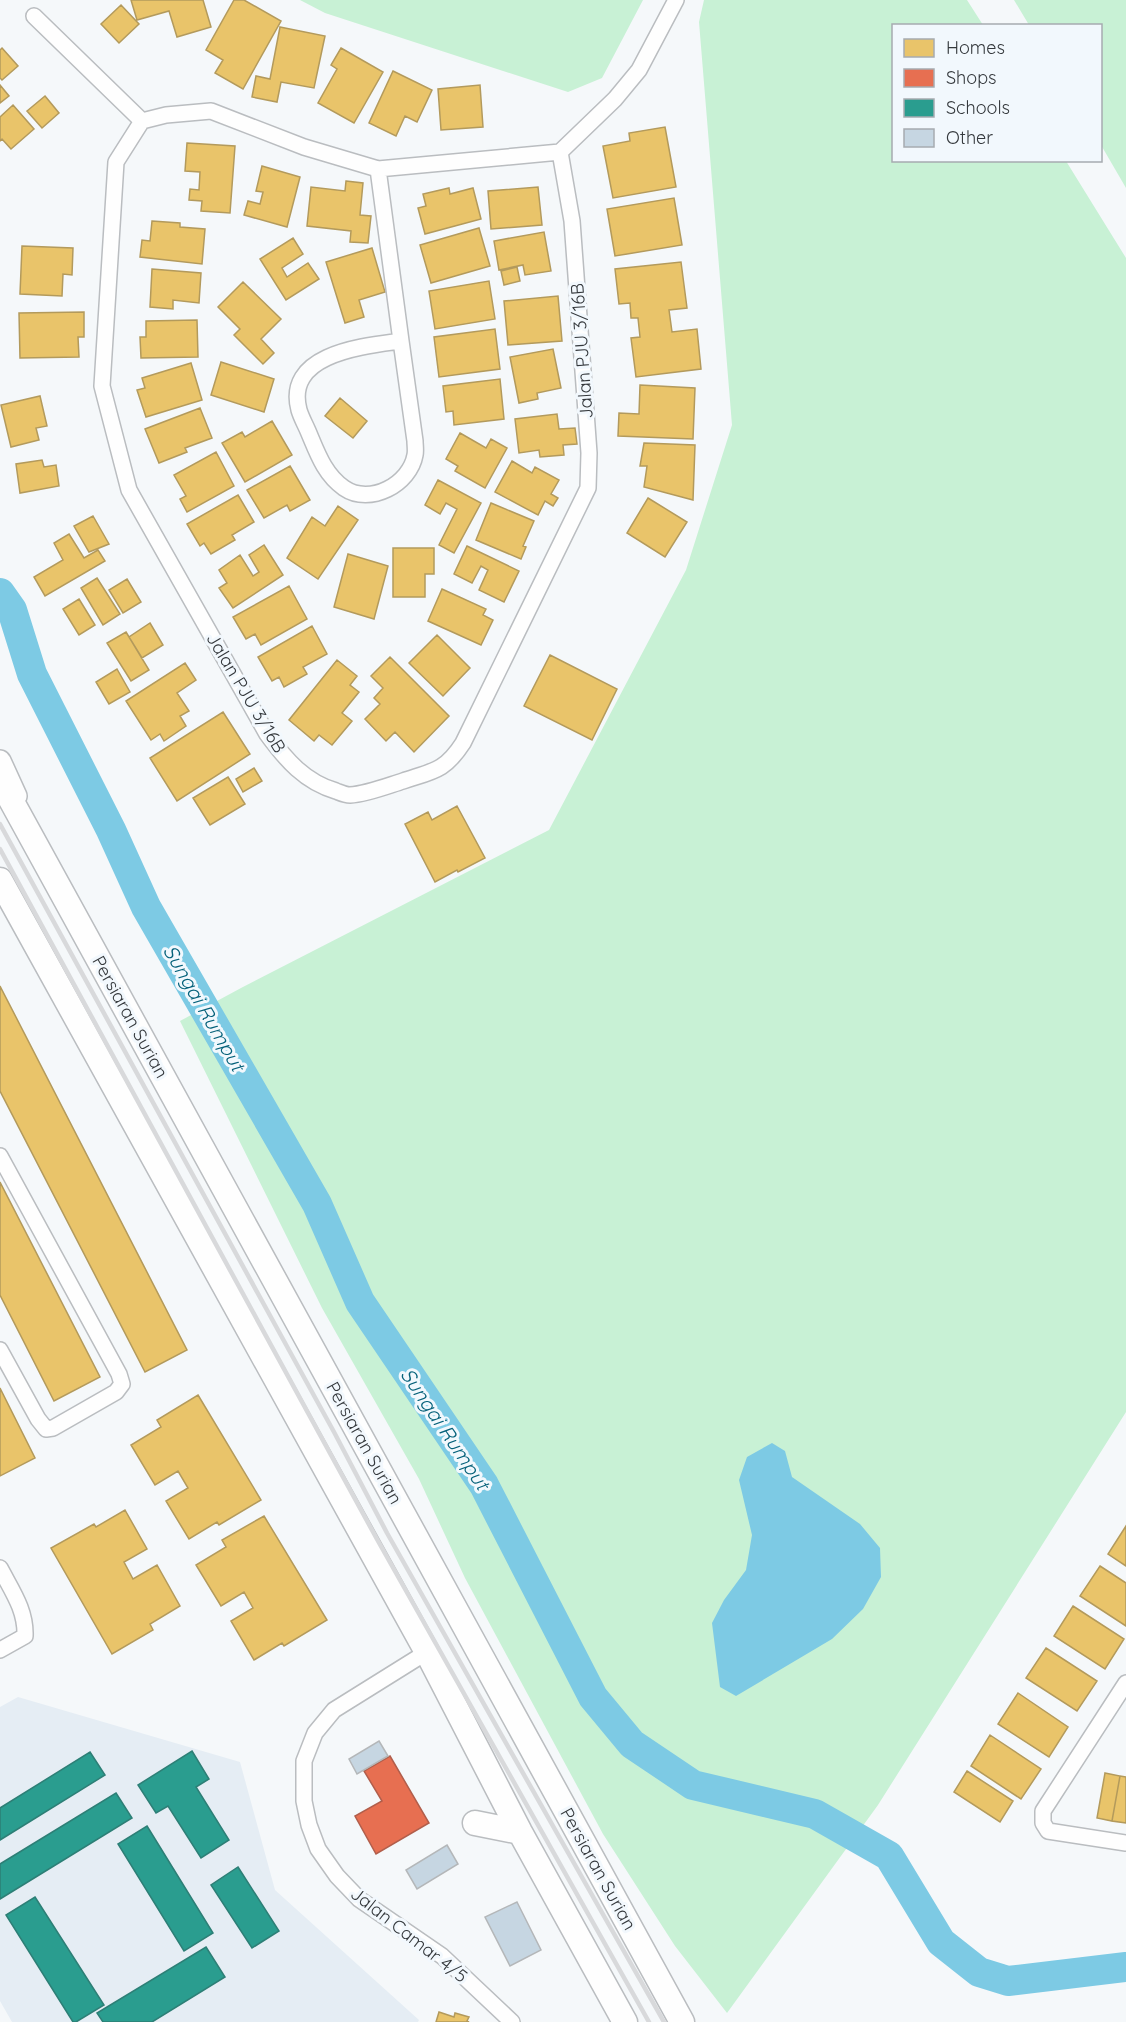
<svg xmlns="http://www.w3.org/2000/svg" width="1126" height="2022" font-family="Quicksand,sans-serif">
<rect width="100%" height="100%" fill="#f5f8fa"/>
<path fill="#e5edf4" d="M18,1697L240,1762L275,1890L419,2020L418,2022H12L0,2001V1707Z"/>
<path fill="#c8f1d5" d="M300,0H643L602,78L568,92L325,13Z
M704,0H967L983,25L894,26V160L1066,161L1126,258V1412L878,1805L727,2013L675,1946L603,1834L465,1578L419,1479L322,1308L180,1021L241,988L549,830L686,570L732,425L699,22Z
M1014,0H1126V188L1101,145L1100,26L1029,25Z"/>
<path fill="#7dcae4" d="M772,1443L785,1451L792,1477L860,1524L880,1548L881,1577L863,1609L832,1639L736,1696L720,1687L712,1623L724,1600L746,1570L752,1535L739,1480L747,1457Z"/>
<path fill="#e9c46a" stroke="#b39a5c" stroke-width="1.5" d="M131,0H203L211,27L177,37L169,11L137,20Z
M234,0H244L281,21L243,89L215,73L223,60L206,50Z
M121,5L139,24L119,43L101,24Z
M280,27L325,36L314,88L281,82L277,102L252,97L256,76L270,79Z
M2,48L18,66L2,80L0,78V50Z
M341,48L383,72L354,123L318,103L337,69L331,65Z
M393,71L432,90L417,122L405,116L396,136L369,123Z
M0,85L9,96L0,103Z
M480,85L483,127L441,130L438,89Z
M45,96L59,113L42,128L27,111Z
M13,105L34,129L11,149L2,139L0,141V117Z
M665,127L676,187L613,198L603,146L630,141L629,133Z
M187,143L235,146L230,213L201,211L202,201L189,200L190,189L199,190L200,172L185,171Z
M262,166L300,177L287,227L244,215L248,201L260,204L263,192L256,191Z
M346,181L363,183L360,215L371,216L368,243L350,242L351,231L307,226L311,187L345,191Z
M538,187L542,225L491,229L488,191Z
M449,188L450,194L473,188L481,219L425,234L418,208L426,206L423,194Z
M674,198L682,245L615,256L607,209Z
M152,221L180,223V227L205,229L202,264L140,257L142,240L150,241Z
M479,228L490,266L431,283L420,245Z
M544,232L551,271L525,275L523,265L499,270L494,241Z
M293,238L303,254L282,268L287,277L308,263L319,279L286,300L260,259Z
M22,246L73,248L72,275L63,274L62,296L20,294Z
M372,248L385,292L359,300L364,317L345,323L326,262Z
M681,262L687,308L669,310L672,332L697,329L701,369L636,377L631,338L640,337L638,318H631L630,303L619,304L615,269Z
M517,267L520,281L504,285L501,271Z
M152,269L201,273L199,303L173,300V309L150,307Z
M489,281L495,319L435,329L429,291Z
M243,282L281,319L261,339L274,353L263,364L234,335L240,329L218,307Z
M558,296L562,341L508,345L504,301Z
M84,312V337H78L79,357L20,358L19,313Z
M197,320L198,357L141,358L140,337H146V321Z
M495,329L500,369L439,377L434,337Z
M553,349L561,388L537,393L538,399L519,403L510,357Z
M221,362L274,379L264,412L211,395Z
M191,363L202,400L146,417L137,390L145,388L142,378Z
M500,379L504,419L454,425L453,411L446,412L443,386Z
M640,385L695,388L693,439L618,436L619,413L639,414Z
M40,396L47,426L36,428L39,440L11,447L1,405Z
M340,398L367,421L353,438L325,416Z
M200,408L212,438L185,448L187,452L159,463L145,429Z
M557,414L559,429L575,428L577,444L563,445L564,455L540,457L539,450L519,453L515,419Z
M272,421L292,455L245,482L222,443L242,432L245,437Z
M460,433L486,448L491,439L507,448L485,488L455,471L458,466L446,459Z
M644,443L695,445L693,500L644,487L647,466H640Z
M216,452L234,486L187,512L180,499L186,496L174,475Z
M42,460L44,467L56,465L59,486L20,493L16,464Z
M512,461L532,473L535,467L559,480L551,494L558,498L553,506L545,501L538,515L495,492Z
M290,466L310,500L290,511L287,505L264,518L247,490Z
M438,480L481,503L454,553L439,545L457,509L446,503L440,514L425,505Z
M238,495L254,522L232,535L235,540L211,554L204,543L200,546L187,524Z
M648,498L687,522L665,557L627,533Z
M491,503L534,521L523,546L526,547L521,559L476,540Z
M338,506L358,520L318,579L287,558L312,517L325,526Z
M93,516L109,544L89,552L74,526Z
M69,534L84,558L98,550L105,561L45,596L34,577L63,560L54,543Z
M264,545L283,575L233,608L219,588L227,583L219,570L240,555L253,576L259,572L249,555Z
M467,546L519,571L504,602L479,590L488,570L481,566L472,583L454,574Z
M393,548H434V574H425V597H393Z
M348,554L388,566L374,619L334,607Z
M97,578L120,614L103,625L81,588Z
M127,579L141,602L123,613L109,590Z
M289,586L307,619L261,645L255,634L246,639L233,617Z
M442,589L486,609L483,615L493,620L481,645L428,621Z
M79,599L95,625L79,635L63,609Z
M150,623L163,645L142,658L129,637Z
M312,626L327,654L303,667L307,674L284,687L279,677L272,681L258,657Z
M126,632L149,670L131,681L107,643Z
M437,635L470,668L443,696L409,663Z
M550,655L617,689L592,740L524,706Z
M390,657L449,716L414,752L395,732L386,741L365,719L380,704L374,698L383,688L371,676Z
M337,660L357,676L350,685L359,692L342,713L352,721L332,745L319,735L314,741L289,720Z
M185,663L196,680L177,693L189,711L180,716L186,726L164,741L160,734L151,740L126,701Z
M117,669L130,692L109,704L96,682Z
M223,712L250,754L177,801L150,758Z
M254,768L262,781L243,792L236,779Z
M228,777L245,804L210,825L193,798Z
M457,806L485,858L458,872L457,870L435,882L405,824L428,812L432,820Z
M0,986L187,1350L145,1372L0,1091Z
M0,1182L100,1377L54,1401L0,1295Z
M0,1388L35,1458L0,1476Z
M198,1395L261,1500L219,1525L217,1522L189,1539L166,1501L188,1488L178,1471L155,1485L131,1445L161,1427L157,1420Z
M125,1510L147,1549L124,1562L133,1579L157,1565L180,1606L150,1624L153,1630L112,1654L51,1548L94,1524L96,1527Z
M264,1516L327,1620L284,1646L282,1643L254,1660L231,1621L253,1608L244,1592L221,1606L196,1565L226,1547L222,1540Z
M1126,1526V1566L1108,1554Z
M1100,1566L1126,1583V1626L1080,1596Z
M1073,1606L1124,1639L1105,1669L1054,1636Z
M1046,1648L1097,1681L1077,1711L1026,1678Z
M1018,1693L1068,1727L1049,1757L998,1724Z
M990,1735L1041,1769L1021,1799L971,1766Z
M967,1771L1013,1801L1000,1822L954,1792Z
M1105,1773L1120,1776L1112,1821L1097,1818Z
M1120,1776L1126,1777V1823L1112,1821Z
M439,2012L454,2017L455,2013L469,2017L467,2021L469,2022H436Z"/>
<path fill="#e76f51" stroke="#b15e4b" stroke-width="1.5" d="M390,1756L429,1823L376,1854L355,1816L382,1801L364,1771Z"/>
<path fill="#2a9d8f" stroke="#2d7f76" stroke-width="1.5" d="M192,1751L209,1779L196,1787L229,1840L201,1858L168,1806L156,1813L138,1785Z
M90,1752L105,1775L0,1840V1808Z
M116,1793L132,1818L0,1899V1864Z
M147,1826L213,1933L184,1951L118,1844Z
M238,1867L279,1931L252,1948L211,1885Z
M35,1897L104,2005L76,2022H73L6,1915Z
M206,1947L225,1977L152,2022H103L97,2013Z"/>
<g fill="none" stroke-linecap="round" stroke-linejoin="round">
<path stroke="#7dcae4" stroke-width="30" d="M0,593L12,610L32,674L111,830L146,907L317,1204L360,1302L484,1485L593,1697L632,1744L693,1785L815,1814L889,1856L941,1942L979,1972L1008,1981L1126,1967"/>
</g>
<path fill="#c6d6e2" stroke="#b4b7b9" stroke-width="1.5" d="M379,1741L388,1756L357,1774L349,1759Z
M447,1845L458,1864L417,1889L406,1870Z
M517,1902L541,1950L510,1966L485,1917Z"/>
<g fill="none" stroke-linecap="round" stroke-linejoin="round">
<g stroke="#babdc0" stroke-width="18">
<path id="minor" d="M34,16L142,121
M142,121L116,162L102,386L129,490L267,734C286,760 305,782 336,791C341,793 345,795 350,795C367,794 387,786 403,781C433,771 445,771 463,743L588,488L589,453L572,221L560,152
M142,121L166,115L211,111L304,147L378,169L560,152
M560,152L615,99L639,70L676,0
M378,169L401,341
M401,341L415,441C415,445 416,451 415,455C410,484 370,506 344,488C324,474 317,452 308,431C305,424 301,417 299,410C284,353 365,346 401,341Z
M0,1156L119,1374L122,1384L116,1392L53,1428L46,1429L38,1419L0,1350
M0,1568C12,1591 26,1610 25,1636L0,1650
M427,1652L334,1710L315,1733L304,1761V1801L309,1825L318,1849L337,1876L359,1899L442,1956L512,2022
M1126,1683L1043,1811V1823L1048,1831L1126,1843"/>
</g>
<g stroke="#babdc0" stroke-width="24">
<path id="secondary" d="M0,761L16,796"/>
</g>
<g stroke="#babdc0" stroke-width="27">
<path id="primary" d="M0,780L682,2022
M0,880L427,1652L520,1832L625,2022
M475,1823L520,1832"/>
</g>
<use href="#minor" stroke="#fefefe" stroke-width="15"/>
<use href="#secondary" stroke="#fefefe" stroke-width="21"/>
<use href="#primary" stroke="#fefefe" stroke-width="24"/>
<path stroke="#d8d9db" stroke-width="4.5" d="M0,824L334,1432L387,1533L664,2022
M0,849L378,1541L649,2022"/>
</g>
<g text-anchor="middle" stroke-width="6" stroke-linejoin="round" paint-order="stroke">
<g font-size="18" fill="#34383c" stroke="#f2f8fd">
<text transform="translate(582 351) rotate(-94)" y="6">Jalan PJU 3/16B</text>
<text transform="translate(246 693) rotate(59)" y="6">Jalan PJU 3/16B</text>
<text transform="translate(130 1017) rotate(61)" y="6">Persiaran Surian</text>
<text transform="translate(364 1443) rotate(61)" y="6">Persiaran Surian</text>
<text transform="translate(598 1869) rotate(61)" y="6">Persiaran Surian</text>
<text transform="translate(409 1935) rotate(38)" y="6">Jalan Camar 4/5</text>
</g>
<g font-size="20" font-style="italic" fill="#05617a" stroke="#f2f8fd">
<text transform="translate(204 1008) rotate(60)" y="7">Sungai Rumput</text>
<text transform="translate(445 1429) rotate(56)" y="7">Sungai Rumput</text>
</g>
</g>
<rect x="892" y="24" width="210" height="138" fill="#f2f8fd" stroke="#a6abb0" stroke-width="1.5"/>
<rect x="904" y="39" width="30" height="18" fill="#e9c46a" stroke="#a6abb0" stroke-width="1.5"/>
<text x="946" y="54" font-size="18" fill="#34383c">Homes</text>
<rect x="904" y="69" width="30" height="18" fill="#e76f51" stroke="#a6abb0" stroke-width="1.5"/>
<text x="946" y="84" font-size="18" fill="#34383c">Shops</text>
<rect x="904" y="99" width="30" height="18" fill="#2a9d8f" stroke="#a6abb0" stroke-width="1.5"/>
<text x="946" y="114" font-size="18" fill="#34383c">Schools</text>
<rect x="904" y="129" width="30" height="18" fill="#c6d6e2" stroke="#a6abb0" stroke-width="1.5"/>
<text x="946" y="144" font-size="18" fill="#34383c">Other</text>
</svg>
